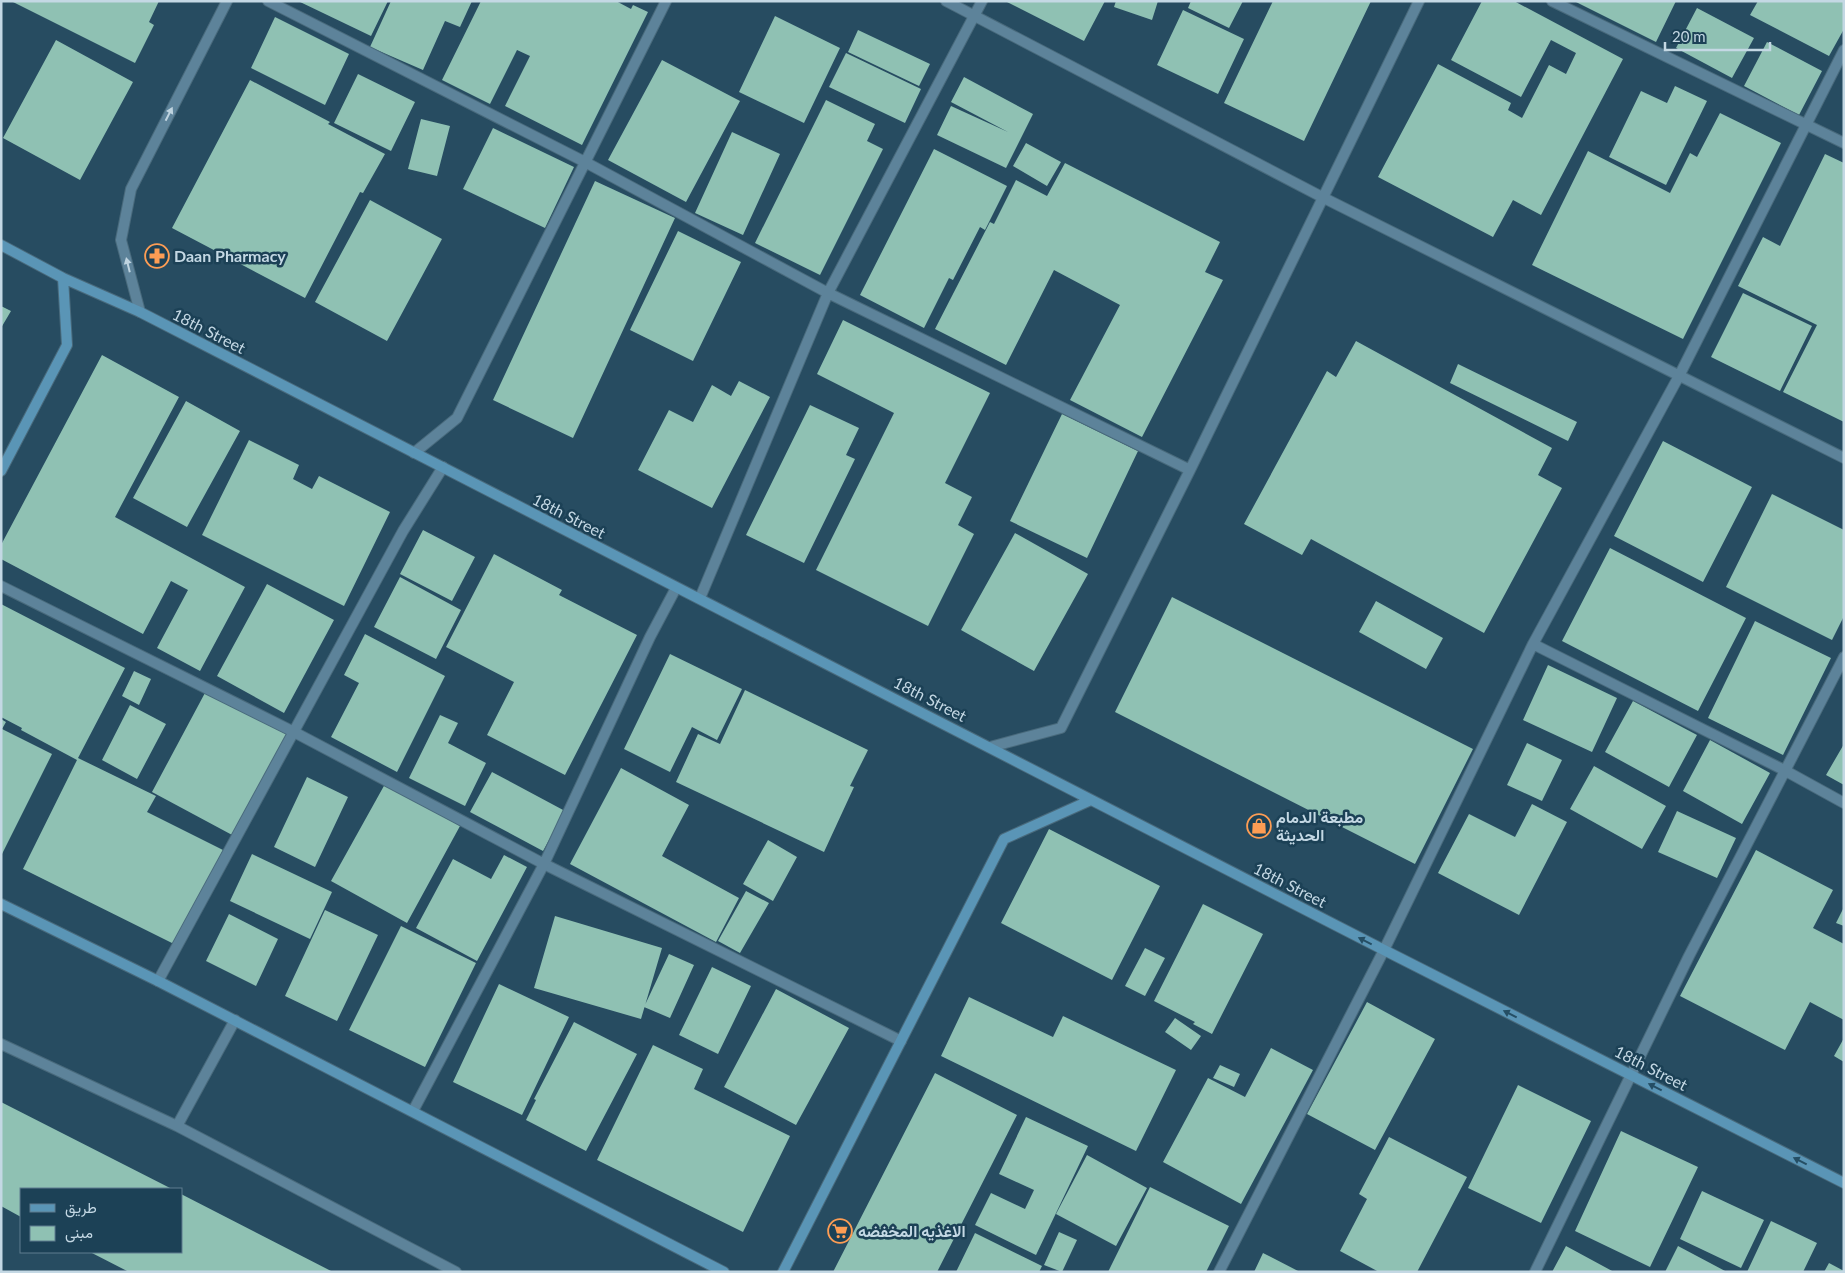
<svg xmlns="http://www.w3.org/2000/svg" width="1845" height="1273" font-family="Lato,Vazirmatn,sans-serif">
<rect width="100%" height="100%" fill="#274c61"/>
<path fill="#8fc1b3" d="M11,1H159L149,22L154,25L135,63Z
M298,1H388L371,36Z
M391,1H472L460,27L445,21L423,70L370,47Z
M481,1H616L631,9L633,5L648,12L582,145L505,106L530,56L517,50L490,104L442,80Z
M1005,1H1105L1084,41Z
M1116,1H1158L1152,20L1114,7Z
M1191,1H1243L1229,28L1188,8Z
M1273,1H1371L1304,141L1224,103Z
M1482,1H1514L1623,59L1541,215L1513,200L1493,237L1378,177L1438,64L1511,103L1508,110L1522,118L1549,65L1566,74L1576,53L1551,40L1521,97L1451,60Z
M1574,1H1676L1656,42Z
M1758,1H1844V29L1829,56L1750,15Z
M1697,8L1754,38L1732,78L1676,48Z
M1183,10L1244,39L1218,94L1157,65Z
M775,16L840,48L804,123L739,92Z
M275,17L349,54L325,105L251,68Z
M858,30L930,64L919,86L848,52Z
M56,40L133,82L80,180L3,138Z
M1767,42L1822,71L1799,115L1744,86Z
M846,53L921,89L905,123L829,87Z
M662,60L740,101L686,202L608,160Z
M358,74L415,102L391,151L334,123Z
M964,77L1033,114L1006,168L937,135L951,106L1008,132L951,102Z
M250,80L330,122L328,124L385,154L363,193L360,192L305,298L172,228Z
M1675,86L1707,101L1666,185L1609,157L1641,91L1667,103Z
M826,100L875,124L867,141L883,149L820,275L755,243Z
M1720,113L1781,143L1683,339L1532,265L1588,151L1670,193L1690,153L1697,157Z
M421,119L450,126L437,176L408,169Z
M493,128L574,167L545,228L463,189Z
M732,132L780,154L743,235L695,213Z
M1026,143L1061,162L1047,186L1013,166Z
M934,149L1007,186L985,230L980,227L953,280L949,278L924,328L860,295Z
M1825,154L1844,163V422L1783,392L1817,325L1738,286L1763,237L1780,246Z
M1065,163L1220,242L1205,272L1223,280L1142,437L1070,400L1120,305L1054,270L1006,365L935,329L990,222L994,224L1016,180L1047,196Z
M595,181L675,218L573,438L493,400Z
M370,200L442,239L387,341L315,302Z
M678,231L741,262L693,361L630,330Z
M1743,293L1812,326L1780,391L1711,357Z
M1,306L11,311L1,328Z
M843,320L990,393L945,483L972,497L958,525L974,534L928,626L816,570L894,413L817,374Z
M1356,341L1552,448L1538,475L1562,488L1484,633L1311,539L1302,555L1244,524L1327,371L1336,377Z
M102,355L179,397L115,517L245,587L200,671L157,648L188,590L171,581L143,634L1,559V545Z
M1458,364L1577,422L1568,441L1450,383Z
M739,381L770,397L712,508L638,470L669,410L693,422L712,385L731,396Z
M186,401L240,431L187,527L133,498Z
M810,405L859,428L846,455L855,459L804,563L746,535Z
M1062,414L1138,451L1087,558L1010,521Z
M249,440L299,465L293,479L312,489L319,476L390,512L344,606L202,535Z
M1663,441L1752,487L1703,582L1614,536Z
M1772,494L1844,530V616L1832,640L1726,587Z
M423,530L475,557L452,601L400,574Z
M1015,533L1088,574L1034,671L961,630Z
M1610,548L1746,618L1698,711L1562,641Z
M494,554L562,590L559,595L637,635L565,775L487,735L514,682L446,647Z
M400,577L461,610L436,659L374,627Z
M267,584L334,620L284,713L217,676Z
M1172,597L1473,749L1415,864L1115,712Z
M1376,601L1443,638L1426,669L1359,632Z
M1,604L125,668L78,758L156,796L147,812L223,850L176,945L23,869L77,760L21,730L22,728L1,717Z
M1755,621L1831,658L1783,755L1708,718Z
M365,634L445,676L397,772L331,737L359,683L344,675Z
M670,654L742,689L717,740L692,727L670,772L624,749Z
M1548,665L1617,698L1592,752L1523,720Z
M134,671L151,679L139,705L122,696Z
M745,690L868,750L850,786L854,787L824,852L676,782L698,734L720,744Z
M206,691L288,735L234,836L152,792Z
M1633,701L1697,735L1669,787L1605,752Z
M130,705L166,724L137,779L102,760Z
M440,715L458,723L448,743L486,763L465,806L409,778Z
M1,719L6,722L2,729L52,754L1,856Z
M1710,740L1770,773L1742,824L1683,791Z
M1527,743L1562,760L1542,801L1507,785Z
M1844,744V785L1826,775Z
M1594,766L1666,806L1642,849L1570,809Z
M621,768L689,805L662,856L739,898L716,942L570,864Z
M492,772L565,811L543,851L470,812Z
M307,777L348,797L315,867L274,847Z
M385,784L460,826L407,923L331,881Z
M1532,804L1567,822L1519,915L1438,873L1469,814L1515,837Z
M1677,811L1736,838L1717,878L1658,852Z
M1049,829L1160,886L1112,980L1001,923Z
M768,840L797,857L773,901L743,884Z
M1756,850L1833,890L1813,928L1844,944V1020L1810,1002L1785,1050L1680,996Z
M252,854L332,892L310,939L230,901Z
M504,855L527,867L477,961L416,928L453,859L491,879Z
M746,891L769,903L740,953L718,941Z
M1203,904L1263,934L1212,1034L1193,1024L1195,1022L1154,1001Z
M1844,907V926L1836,923Z
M325,910L378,935L337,1021L285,996Z
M229,914L278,939L256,986L206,961Z
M555,916L662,948L641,1019L534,988Z
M401,926L476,963L425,1067L349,1030Z
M1145,948L1165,958L1145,996L1125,986Z
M669,954L694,965L670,1018L644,1007Z
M712,967L751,986L718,1054L679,1035Z
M499,984L569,1017L522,1115L453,1082Z
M776,989L849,1028L796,1125L724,1087Z
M969,997L1053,1037L1063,1016L1176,1070L1136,1151L941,1056Z
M1367,1002L1435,1039L1375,1150L1307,1114Z
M1175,1018L1201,1036L1191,1050L1165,1032Z
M574,1022L637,1054L586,1151L526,1120L536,1100L534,1099Z
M1844,1038V1062L1834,1056Z
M653,1045L703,1069L694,1089L790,1136L743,1232L597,1160Z
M1271,1048L1313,1070L1241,1204L1163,1162L1208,1078L1245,1097Z
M1220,1065L1240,1074L1234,1087L1213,1078Z
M935,1073L1017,1115L937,1272H833Z
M1518,1085L1591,1121L1541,1223L1468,1188Z
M1,1102L172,1189H21V1217L1,1206Z
M1026,1117L1088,1146L1036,1255L975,1225L991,1193L1025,1209L1034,1190L999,1174Z
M1621,1131L1698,1167L1650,1267L1575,1231Z
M1389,1137L1467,1177L1417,1272H1379L1340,1251L1367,1199L1359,1194Z
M1087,1155L1147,1188L1116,1246L1056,1214Z
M1150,1187L1229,1226L1206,1272H1108Z
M1702,1191L1764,1220L1741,1268L1680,1239Z
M181,1194L333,1272H129L90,1252H181Z
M1771,1221L1817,1243L1803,1272H1747Z
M1059,1232L1077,1240L1062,1272L1044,1265Z
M975,1233L1042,1266L1039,1272H956Z
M1566,1246L1614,1272H1552Z
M1678,1246L1727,1272H1665Z
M1263,1253L1300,1272H1254Z
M1829,1263L1844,1271V1272H1824Z"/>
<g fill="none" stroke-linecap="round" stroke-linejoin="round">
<g stroke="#496a7c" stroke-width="12">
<path id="lane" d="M544,864L901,1041
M1,1044L177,1126L456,1272
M177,1126L235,1020"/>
</g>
<g stroke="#496a7c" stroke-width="12">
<path id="street" d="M268,1L585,162L828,293L1190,470
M946,1L1322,197L1844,458
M1552,1L1844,143
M140,312L121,240L131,189L227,1
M414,453L457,418L666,1
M1,586L294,732L544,864
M700,598L828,293L982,1
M1533,644L1784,770L1844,803
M990,747L1061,728L1190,470L1419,1
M158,981L403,531L443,467
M413,1111L544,864L650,637L676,588
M1219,1272L1384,950L1533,644L1679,376L1844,50
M1535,1272L1689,956L1844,657"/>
</g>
<g stroke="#496a7c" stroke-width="12">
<path id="secondary" d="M1,245L63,278L140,312L1384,950L1844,1183
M1,471L67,345L63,278
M1,904L158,981L724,1272
M783,1272L1004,839L1091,800"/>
</g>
<use href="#lane" stroke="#5d839a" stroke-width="10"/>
<use href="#street" stroke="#5d839a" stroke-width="10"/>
<use href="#secondary" stroke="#5a95b6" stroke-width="10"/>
</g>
<defs><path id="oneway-solid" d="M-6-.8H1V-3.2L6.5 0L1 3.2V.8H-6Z" transform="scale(1.25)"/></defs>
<g fill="#bfd4e0">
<use href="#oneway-solid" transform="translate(169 114) rotate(-63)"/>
<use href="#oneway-solid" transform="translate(128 265) rotate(-104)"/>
</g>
<g fill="#254e64">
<use href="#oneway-solid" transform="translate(1365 941) rotate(-153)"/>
<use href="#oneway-solid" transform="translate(1510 1014) rotate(-153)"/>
<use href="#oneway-solid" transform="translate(1655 1087) rotate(-153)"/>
<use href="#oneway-solid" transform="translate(1800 1161) rotate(-153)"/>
</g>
<defs>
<g id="pharmacy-ring" transform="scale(1.25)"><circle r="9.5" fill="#1c4156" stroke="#fd9d54" stroke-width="1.5"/><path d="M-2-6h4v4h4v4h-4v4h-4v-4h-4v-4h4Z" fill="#fd9d54"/></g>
<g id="shop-ring" transform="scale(1.25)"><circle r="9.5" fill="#1c4156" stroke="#fd9d54" stroke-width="1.5"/><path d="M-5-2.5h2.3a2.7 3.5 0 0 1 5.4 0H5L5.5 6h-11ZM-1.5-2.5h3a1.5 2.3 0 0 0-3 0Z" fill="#fd9d54"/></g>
<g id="supermarket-ring" transform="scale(1.25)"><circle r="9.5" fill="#1c4156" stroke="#fd9d54" stroke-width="1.5"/><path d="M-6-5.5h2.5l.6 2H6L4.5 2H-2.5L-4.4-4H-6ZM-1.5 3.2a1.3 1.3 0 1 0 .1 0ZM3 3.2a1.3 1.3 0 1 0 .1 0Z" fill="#fd9d54"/></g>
</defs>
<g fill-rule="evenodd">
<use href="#pharmacy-ring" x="157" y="256"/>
<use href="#shop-ring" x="1259" y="826"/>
<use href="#supermarket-ring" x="840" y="1231"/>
</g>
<g text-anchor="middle" stroke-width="5" stroke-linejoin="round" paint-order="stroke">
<g font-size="16" font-weight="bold" fill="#c4d8e4" stroke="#1c4156" text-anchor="start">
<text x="174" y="262">Daan Pharmacy</text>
<text x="1276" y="823">مطبعة الدمام<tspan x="1276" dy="18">الحديثة</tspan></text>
<text x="858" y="1237">الاغذيه المخفضه</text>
</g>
<g font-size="16" fill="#c4d8e4" stroke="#1c4156">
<text transform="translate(209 331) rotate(27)" y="6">18th Street</text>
<text transform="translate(569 516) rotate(27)" y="6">18th Street</text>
<text transform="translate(930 699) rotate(27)" y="6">18th Street</text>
<text transform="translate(1290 885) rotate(27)" y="6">18th Street</text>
<text transform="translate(1651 1068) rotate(27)" y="6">18th Street</text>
</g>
</g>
<rect width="1845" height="1273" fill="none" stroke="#c4d8e4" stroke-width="5"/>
<rect x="20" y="1188" width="162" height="65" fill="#1c4156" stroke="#5f7d8f"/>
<rect x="30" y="1204" width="25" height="8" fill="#5a95b6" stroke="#5f7d8f"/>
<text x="65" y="1213" font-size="15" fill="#c4d8e4">طريق</text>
<rect x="30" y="1226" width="25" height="15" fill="#8fc1b3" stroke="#5f7d8f"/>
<text x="65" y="1238" font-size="15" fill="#c4d8e4">مبنى</text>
<path d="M1665 42v8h105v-8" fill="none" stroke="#c4d8e4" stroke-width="2.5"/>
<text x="1672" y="42" font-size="15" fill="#c4d8e4" stroke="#1c4156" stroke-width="4" paint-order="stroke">20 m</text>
</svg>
